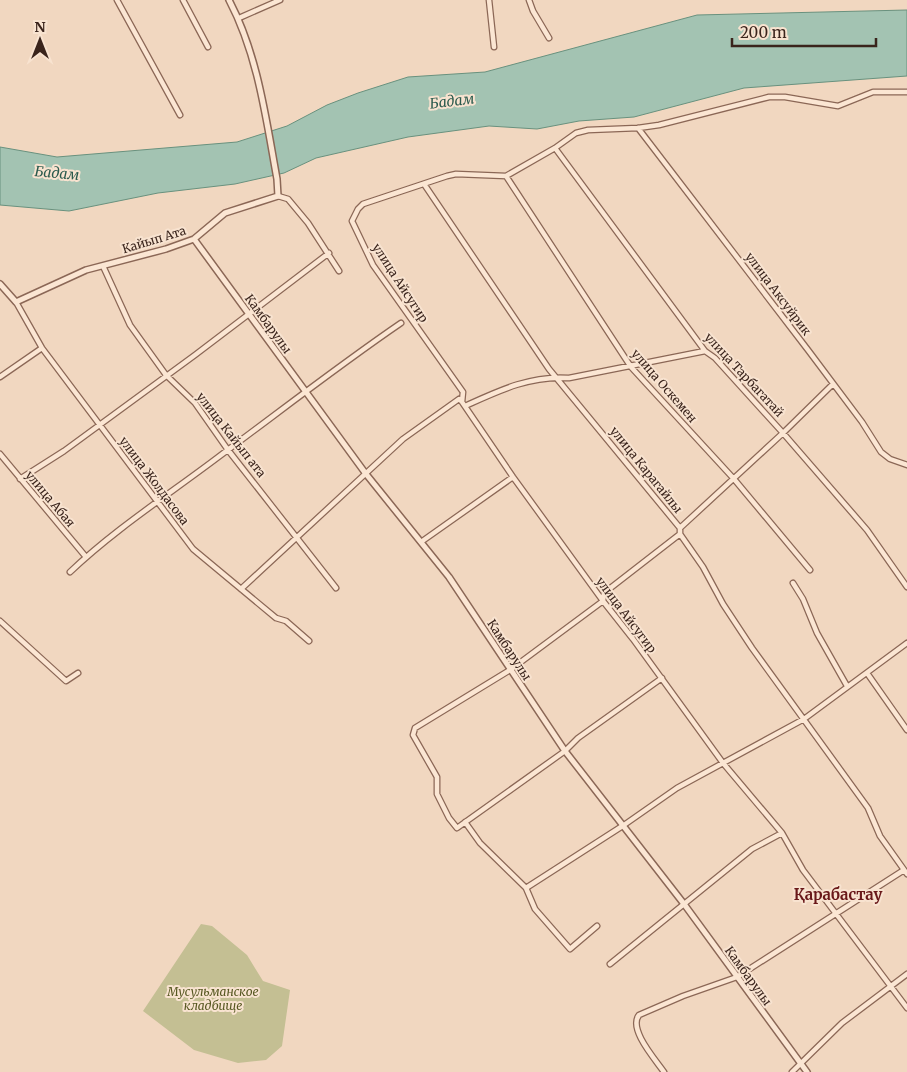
<svg xmlns="http://www.w3.org/2000/svg" width="907" height="1072" font-family="Merriweather,serif">
<rect width="100%" height="100%" fill="#f1d7c0"/>
<path fill="#c4bf93" d="M201,924L212,926L247,955L263,981L290,990L282,1046L266,1060L238,1063L194,1050L143,1011Z"/>
<path fill="#a3c3b2" stroke="#69917e" d="M907,10V76L744,88L634,117L579,121L537,129L489,126L408,137L316,158L284,173L235,184L158,193L69,211L0,205V147L57,157L237,142L287,126L327,105L358,93L408,77L485,72L697,15Z"/>
<g fill="none" stroke-linecap="round" stroke-linejoin="round">
<g stroke="#8b6756" stroke-width="7">
<path id="minor" d="M117,0L180,115
M183,0L208,47
M489,0L494,47
M529,0L533,11L549,38
M239,18L280,0
M907,92H873L838,106L785,97H769L659,125L638,128L588,130L576,133L555,148L506,176L456,174L447,176L363,204L358,209L352,221L373,265L463,392L462,402L513,477L603,601L633,639L723,763L782,833L803,870L907,1008
M638,128L808,350L862,422L881,452L890,459L907,465
M555,148L705,351L715,358L783,433L867,530L907,587
M506,176L631,367L734,479L810,570
M424,184L549,369L680,528V534L703,567L723,604L752,648L868,808L880,836L907,874
M278,196L288,199L308,223L339,271
M103,266L130,325L166,375L195,403L228,450L336,588
M16,302L42,348L193,549L276,618L286,621L309,641
M0,377L42,348
M465,406C498,391 531,375 569,378L705,351
M0,454L86,557
M20,479L64,451L195,355L329,253
M680,528L783,433L833,384
M421,542L513,477
M70,572C114,530 168,495 217,458C278,413 338,366 401,323
M793,583L803,599L817,633L847,686
M241,589L403,439L459,399L462,402
M0,621L66,681L78,673
M867,673L907,730
M662,678L578,738L565,751L457,828L449,818L437,794V777L413,735L415,728L510,670L603,601L604,593L680,534
M465,822L480,843L526,888L535,909L570,949L597,926
M526,888L624,825L677,788L804,719L907,643
M610,964L752,849L782,833
M664,1072C655,1059 628,1029 639,1015L683,996L737,977L904,870
M792,1072L842,1023L907,974"/>
</g>
<g stroke="#8b6756" stroke-width="8">
<path id="tertiary" d="M194,239L366,474L449,577L565,751L684,904L807,1072
M0,284L16,302L86,270L166,249L194,239L225,213L278,196L277,179C266,119 258,55 229,0"/>
</g>
<use href="#minor" stroke="#fbe6d3" stroke-width="4.5"/>
<use href="#tertiary" stroke="#fbe6d3" stroke-width="5"/>
</g>
<g text-anchor="middle" stroke-width="4" stroke-linejoin="round" paint-order="stroke">
<g font-size="12" fill="#3a241c" stroke="#f8e3d0">
<text transform="translate(154 240) rotate(-17)" y="4">Кайып Ата</text>
<text transform="translate(400 283) rotate(57)" y="4">улица Айсугир</text>
<text transform="translate(778 294) rotate(53)" y="4">улица Аксуйрик</text>
<text transform="translate(268 324) rotate(54)" y="4">Камбарулы</text>
<text transform="translate(744 375) rotate(47)" y="4">улица Тарбагатай</text>
<text transform="translate(664 386) rotate(49)" y="4">улица Оскемен</text>
<text transform="translate(231 435) rotate(52)" y="4">улица Кайып ата</text>
<text transform="translate(646 470) rotate(51)" y="4">улица Карагайлы</text>
<text transform="translate(154 481) rotate(53)" y="4">улица Жолдасова</text>
<text transform="translate(50 499) rotate(50)" y="4">улица Абая</text>
<text transform="translate(626 615) rotate(53)" y="4">улица Айсугир</text>
<text transform="translate(509 650) rotate(57)" y="4">Камбарулы</text>
<text transform="translate(748 976) rotate(54)" y="4">Камбарулы</text>
</g>
<g font-size="12" font-style="italic" fill="#565721" stroke="#f8e3d0">
<text x="213" y="996">Мусульманское<tspan x="213" dy="14">кладбище</tspan></text>
</g>
<g font-size="14" font-style="italic" fill="#2a5a4d" stroke="#f8e3d0">
<text transform="translate(452 101) rotate(-7)" y="5">Бадам</text>
<text transform="translate(57 173) rotate(5)" y="5">Бадам</text>
</g>
<g font-size="15" font-weight="bold" fill="#691819" stroke="#f8e3d0">
<text x="838" y="900">Қарабастау</text>
</g>
</g>
<g transform="translate(40 40)" stroke="#f8e3d0" stroke-width="4" paint-order="stroke">
<path d="M0-4L9 19L0 12L-9 19Z" fill="#3a241c"/>
<text y="-8" font-size="14" font-weight="bold" text-anchor="middle" fill="#3a241c">N</text>
</g>
<path d="M732 38v8h144v-8" fill="none" stroke="#3a241c" stroke-width="2.5"/>
<text x="740" y="38" font-size="15" fill="#3a241c" stroke="#f8e3d0" stroke-width="4" paint-order="stroke">200 m</text>
</svg>
